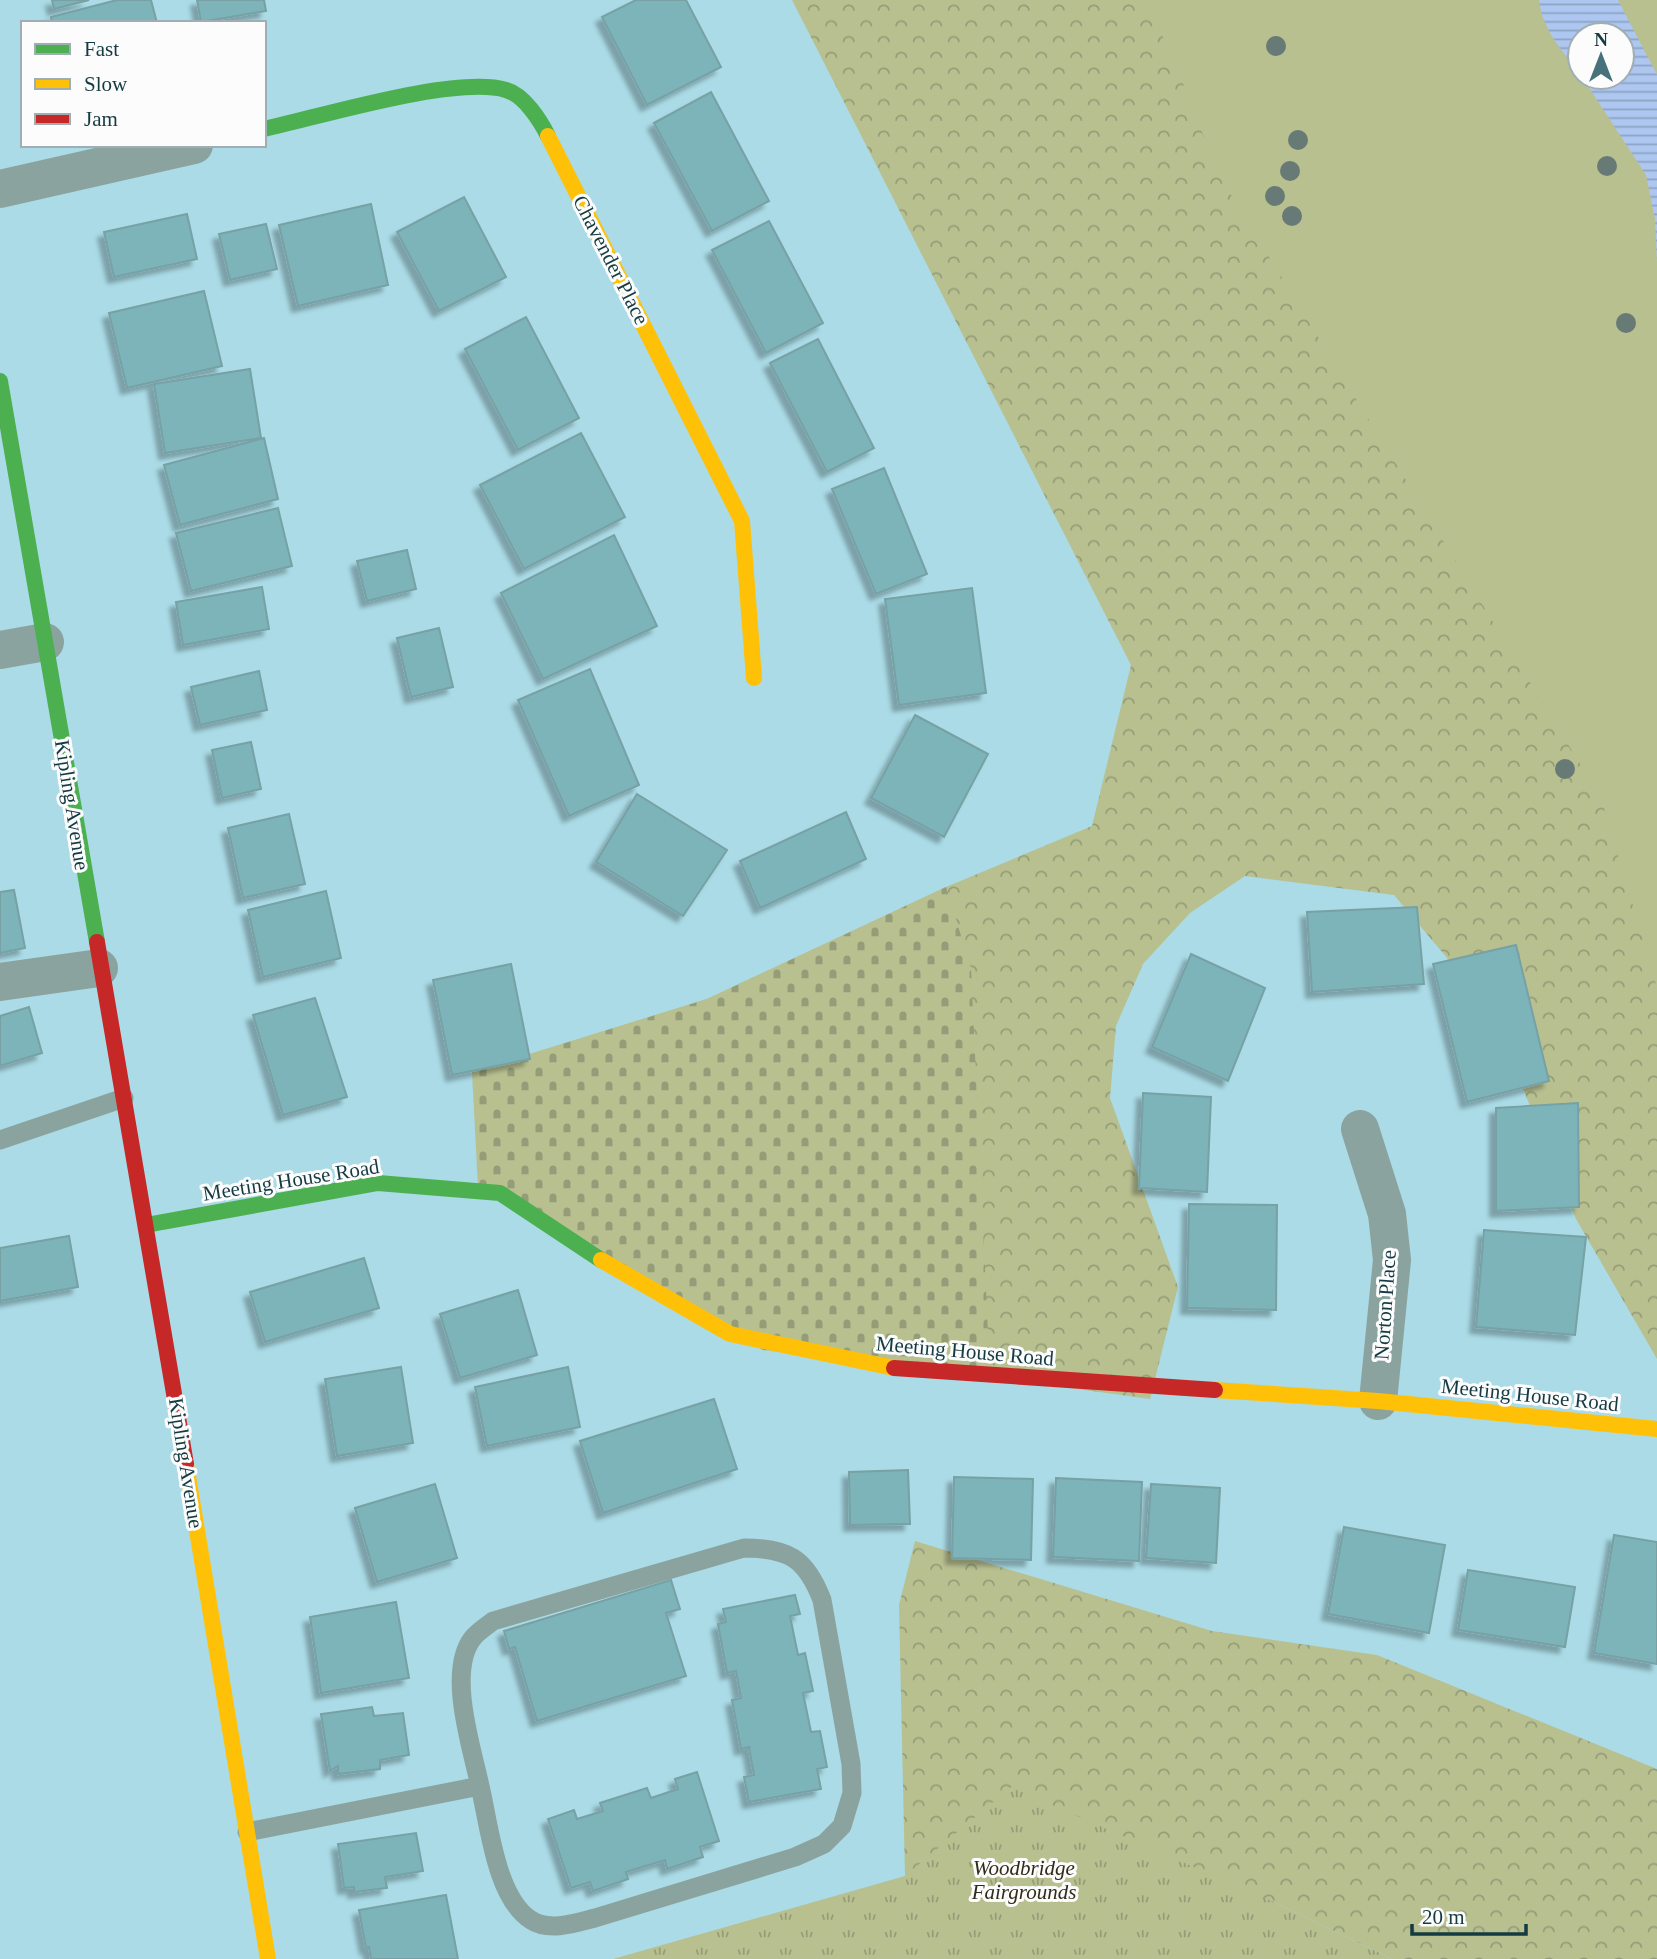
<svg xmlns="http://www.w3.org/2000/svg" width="1657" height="1959" font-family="Georgia,serif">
<defs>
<pattern id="forest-crowns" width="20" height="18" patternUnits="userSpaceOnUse" patternTransform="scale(1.75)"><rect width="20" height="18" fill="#b8c090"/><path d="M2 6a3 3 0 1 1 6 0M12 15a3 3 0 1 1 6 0" fill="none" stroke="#949d77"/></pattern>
<pattern id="cemetery-stones" width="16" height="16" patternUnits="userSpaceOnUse" patternTransform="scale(1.75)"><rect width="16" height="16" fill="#b8c090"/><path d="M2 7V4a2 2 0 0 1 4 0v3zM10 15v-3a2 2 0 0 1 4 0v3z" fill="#949d77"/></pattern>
<pattern id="park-tufts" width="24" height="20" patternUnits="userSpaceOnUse" patternTransform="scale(1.75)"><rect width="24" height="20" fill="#b8c090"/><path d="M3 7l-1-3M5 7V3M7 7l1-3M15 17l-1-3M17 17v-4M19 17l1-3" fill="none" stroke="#949d77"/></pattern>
<pattern id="water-rules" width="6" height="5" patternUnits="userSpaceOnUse" patternTransform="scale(1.75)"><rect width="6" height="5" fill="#aec7f0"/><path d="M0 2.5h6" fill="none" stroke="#8ca3c4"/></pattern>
<filter id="shadow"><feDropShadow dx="-6" dy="6" stdDeviation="2" flood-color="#0004"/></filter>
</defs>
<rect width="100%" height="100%" fill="#aadbe6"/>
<path fill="#b8c090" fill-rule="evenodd" d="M1085,0H1657V1051ZM1580,35H1622V77H1580Z"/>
<path fill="url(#forest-crowns)" d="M792,0H1147L1188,95L1217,172L1601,798L1657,987V1359L1576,1219L1491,1010L1394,895L1245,876L1190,913L1143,964L1116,1026L1110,1098L1178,1287L1150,1399L990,1377L472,1072L707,999L946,887L1092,826L1131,665Z
M915,1541L1212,1631L1377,1655L1657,1769V1959H1392L1276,1903L905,1876L899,1605Z"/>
<path fill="url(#cemetery-stones)" d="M946,887L971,968L990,1377L763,1350L478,1188L472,1072L707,999Z"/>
<path fill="url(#park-tufts)" d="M1011,1787L1276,1903L1392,1959H613L905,1876Z"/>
<path fill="url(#water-rules)" d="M1539,0H1618L1657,75V262L1655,219L1646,175L1582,77H1622V35H1580V74C1563,51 1542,30 1539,0Z"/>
<path fill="#7bb4b9" stroke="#77a1a5" stroke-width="2" filter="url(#shadow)" d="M52,0H89L54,9Z
M117,0H151L157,23H52L51,17Z
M197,0H264L266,11L201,22Z
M636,0H686L721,67L647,105L602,17Z
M711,92L769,201L712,231L654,123Z
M464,197L506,277L439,311L397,232Z
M371,204L388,285L298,306L279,225Z
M187,214L197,259L114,277L104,232Z
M769,221L823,323L766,353L712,250Z
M266,224L277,269L230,280L219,234Z
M204,291L222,366L127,388L109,313Z
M526,317L579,418L518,450L465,349Z
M818,339L874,448L827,472L770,363Z
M250,369L261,438L165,453L154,384Z
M581,433L625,517L524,569L480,485Z
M264,438L278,499L180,525L164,465Z
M884,468L927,574L876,594L832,489Z
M278,508L292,566L191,591L176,533Z
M614,535L657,626L543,679L501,593Z
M407,550L416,589L367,601L357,561Z
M262,587L269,629L183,645L176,602Z
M972,588L986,693L899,705L885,599Z
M439,628L453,687L411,697L397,638Z
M590,669L639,785L569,816L518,700Z
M259,671L267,710L200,725L191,687Z
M915,715L988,754L944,837L871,798Z
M251,742L261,789L222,798L212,750Z
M637,794L727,850L683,916L596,862Z
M846,812L866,859L760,908L740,861Z
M289,814L305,884L243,898L228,828Z
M14,890L25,948L0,953V892Z
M326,891L341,958L263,977L248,910Z
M1417,907L1424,984L1312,992L1307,912Z
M1516,945L1549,1081L1467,1102L1433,964Z
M1191,954L1265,988L1228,1081L1152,1047Z
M511,964L530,1059L452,1075L433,980Z
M315,998L347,1097L283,1115L253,1015Z
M29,1007L42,1053L0,1066V1016Z
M1143,1093L1211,1097L1207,1192L1139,1188Z
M1578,1103L1579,1207L1496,1211V1108Z
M1189,1204L1277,1205L1276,1310L1187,1308Z
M1484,1230L1586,1237L1575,1335L1476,1327Z
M69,1236L78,1287L0,1301V1248Z
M364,1258L379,1308L265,1342L250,1292Z
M518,1290L537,1355L460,1378L440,1314Z
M401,1367L413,1443L337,1456L325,1379Z
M568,1367L580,1427L487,1446L475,1387Z
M714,1399L737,1469L603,1513L580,1441Z
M908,1470L910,1524L850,1525L849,1472Z
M954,1477L1033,1479L1031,1560L952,1558Z
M1056,1478L1142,1482L1139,1561L1053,1557Z
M435,1484L457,1558L377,1582L355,1508Z
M1151,1484L1220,1488L1216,1563L1146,1558Z
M1344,1527L1445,1545L1429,1633L1328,1614Z
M1614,1535L1657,1542V1664L1594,1653Z
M1468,1570L1575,1587L1565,1647L1458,1630Z
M671,1580L680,1609L666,1613L686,1676L537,1721L515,1647L509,1649L504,1631Z
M795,1595L800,1614L790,1616L798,1655L805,1653L813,1691L803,1693L811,1732L820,1731L827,1767L817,1769L821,1789L749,1802L744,1777L754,1775L749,1747L741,1749L732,1700L741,1698L736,1671L727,1673L718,1624L726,1622L723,1609Z
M396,1602L409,1678L321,1693L310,1617Z
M372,1707L374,1716L403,1713L409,1755L380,1760V1769L338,1774V1766L330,1771L321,1714Z
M697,1772L719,1841L700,1847L703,1857L667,1869L665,1860L626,1872L628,1879L593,1891L590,1882L571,1888L548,1819L574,1810L577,1819L603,1811L600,1803L647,1788L651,1798L678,1789L675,1779Z
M416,1833L423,1871L385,1877L387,1888L354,1892V1887L344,1888L338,1844Z
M446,1895L458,1959H371L369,1947L366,1948L359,1910Z"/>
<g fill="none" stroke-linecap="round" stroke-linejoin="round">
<path stroke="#8ba39f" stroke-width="19" d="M0,1140L124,1098
M247,1832L480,1786C472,1748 447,1673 472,1639C477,1632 487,1626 493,1621L744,1548C788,1548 806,1558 822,1600L851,1764L852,1793L842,1826L824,1844L795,1857L595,1918C576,1923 549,1932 531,1920C496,1898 489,1824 480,1786"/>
<path stroke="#8ba39f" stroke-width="38" d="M0,189L194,145
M0,650L45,642
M0,982L99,968
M1360,1129L1387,1214L1392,1260L1378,1401"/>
<path stroke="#4caf50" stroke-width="16" d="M264,129C319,117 456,75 506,90C524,95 540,120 548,136
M0,381L97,942
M146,1225L378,1183L500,1193L601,1260"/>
<path stroke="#ffc107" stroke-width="16" d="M548,136L742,521L754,678
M601,1260L730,1334L894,1368
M1215,1390L1378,1401L1657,1429
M186,1464L268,1959"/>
<path stroke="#c62828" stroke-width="16" d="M97,942L186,1464
M894,1368L1215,1390"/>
</g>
<g fill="#677a75">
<circle cx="1276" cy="46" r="10"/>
<circle cx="1298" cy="140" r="10"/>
<circle cx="1607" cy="166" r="10"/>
<circle cx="1290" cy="171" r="10"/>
<circle cx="1275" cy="196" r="10"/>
<circle cx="1292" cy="216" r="10"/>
<circle cx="1626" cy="323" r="10"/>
<circle cx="1565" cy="769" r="10"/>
</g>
<g text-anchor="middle" stroke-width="6" stroke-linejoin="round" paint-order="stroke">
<g font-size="21" fill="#143a42" stroke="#fcfcfc">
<text transform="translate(611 260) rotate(63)" y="7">Chavender Place</text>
<text transform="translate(72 805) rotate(81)" y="7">Kipling Avenue</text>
<text transform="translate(291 1180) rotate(-9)" y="7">Meeting House Road</text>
<text transform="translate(1385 1305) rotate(-86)" y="7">Norton Place</text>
<text transform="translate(965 1351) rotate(5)" y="7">Meeting House Road</text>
<text transform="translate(1530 1395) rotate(6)" y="7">Meeting House Road</text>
<text transform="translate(186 1463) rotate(81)" y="7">Kipling Avenue</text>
</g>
<g font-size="21" font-style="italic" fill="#312b19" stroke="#fcfcfc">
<text x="1024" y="1875">Woodbridge<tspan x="1024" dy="24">Fairgrounds</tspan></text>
</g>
</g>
<rect x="21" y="21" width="245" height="126" fill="#fcfcfc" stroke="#9faeb2" stroke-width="2"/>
<rect x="35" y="44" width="35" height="10" fill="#4caf50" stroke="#9faeb2" stroke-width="2"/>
<text x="84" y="56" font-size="21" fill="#143a42">Fast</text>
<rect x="35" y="79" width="35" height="10" fill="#ffc107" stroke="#9faeb2" stroke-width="2"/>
<text x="84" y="91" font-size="21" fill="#143a42">Slow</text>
<rect x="35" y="114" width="35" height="10" fill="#c62828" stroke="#9faeb2" stroke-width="2"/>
<text x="84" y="126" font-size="21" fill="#143a42">Jam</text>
<g transform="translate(1601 56)"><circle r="33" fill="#fcfcfc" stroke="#9faeb2" stroke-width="2"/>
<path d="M0-5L12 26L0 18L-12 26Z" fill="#48727b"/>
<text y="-10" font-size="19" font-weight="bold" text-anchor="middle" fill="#143a42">N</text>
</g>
<path d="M1412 1924v10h114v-10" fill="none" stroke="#143a42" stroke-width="3.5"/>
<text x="1422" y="1924" font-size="21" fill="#143a42" stroke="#fcfcfc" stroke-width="5" paint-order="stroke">20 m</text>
</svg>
